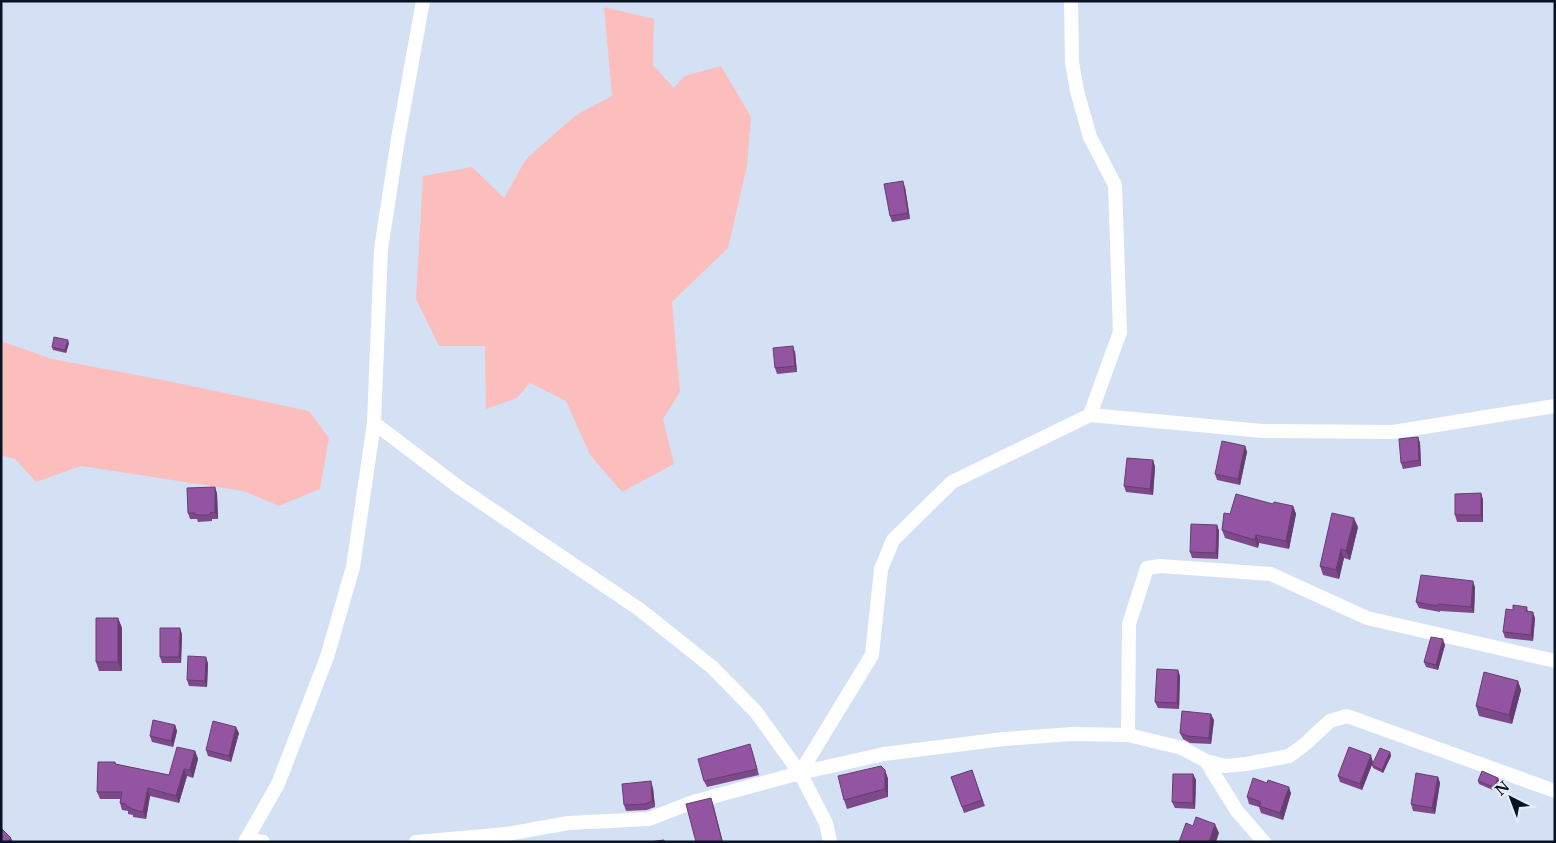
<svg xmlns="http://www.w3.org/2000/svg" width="1556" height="843" font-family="'Libre Baskerville',serif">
<rect width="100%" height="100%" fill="#d4e1f5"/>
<path fill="#fcbebd" d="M604,7L654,19L653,65L674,88L684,76L721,66L751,117L747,166L728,248L672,302L680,392L663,419L674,464L622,492L590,455L566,401L530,383L517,398L486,409L485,346H439L416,299L423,176L472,167L504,198L526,159L576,115L612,96Z
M1,341L52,359L168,381L309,411L329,438L320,489L279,506L243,491L81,466L36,482L15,459L1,455Z"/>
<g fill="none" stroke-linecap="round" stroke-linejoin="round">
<path stroke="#fff" stroke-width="14" d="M1071,1L1072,62L1077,91L1090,137L1115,185L1120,332L1090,415
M374,423L460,488L639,609L712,667L756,712L800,773L826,823L830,842
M1128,735L1129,624L1147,568L1160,566L1271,574L1367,618L1555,661
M1206,761L1237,811L1264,842
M800,773L872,655L881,569L893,540L952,482L1090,415L1263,431L1393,432L1555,406
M247,839L263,842
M245,842L278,784L327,657L353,567L374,423L381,249L398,139L423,1
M416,842L507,834L568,823L649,819L693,802L800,773L884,754L1004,739L1072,734L1128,735L1182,748L1206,761L1225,766L1246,764L1289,756L1304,745L1330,721L1347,716L1555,791"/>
</g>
<path fill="#7e498a" d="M905,187L910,219L892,222L890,216Z
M69,343L66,353L53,350L52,347Z
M795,352L797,372L777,374L775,368Z
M1418,437L1420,443L1421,466L1403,469L1401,463Z
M1245,446L1247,452L1240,485L1217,480L1215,474Z
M1153,460L1155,467L1153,495L1126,492L1124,486Z
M217,493L218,519H212V521L198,522L197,519H190L188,513Z
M1481,493L1483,500V522H1457L1455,515Z
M1273,504L1293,506L1296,514L1289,549L1259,543L1258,548L1225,538L1222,530L1230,514Z
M1217,525L1219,531L1218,559L1192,558L1190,552Z
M1358,527L1350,560L1344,558L1339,579L1323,575L1320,566Z
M1475,587L1474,613L1440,611V612L1419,608L1416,602Z
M1527,607L1528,612L1535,618L1533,641L1505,638L1503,632L1513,610Z
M118,618L122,628V671H99L96,662Z
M182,634L181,663H162L160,657Z
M1445,645L1438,670L1426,667L1424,662Z
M208,663L207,687L189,686L187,680Z
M1178,670L1180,676L1179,709L1158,708L1155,702Z
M1518,681L1521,690L1512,724L1479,716L1476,706Z
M1214,720L1211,744L1190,743L1183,739L1180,733Z
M175,725L177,731L173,747L152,742L150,736Z
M239,733L231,762L208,756L206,750Z
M752,750L759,775L707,787L704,781Z
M195,751L198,759L193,778L187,776L179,803L150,796L146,819L133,817V815L128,814V811L122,810L120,803V799H100L97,792L115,762L116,764L169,775Z
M1390,752L1391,756L1383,773L1373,768L1372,765Z
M1373,762L1362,790L1340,782L1338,776Z
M885,770L888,779V797L847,809L844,800Z
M972,770L985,806L964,813L951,777Z
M1193,774L1196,780L1195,809L1175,808L1172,802Z
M1438,777L1440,783L1435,814L1413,811L1411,804Z
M1498,778L1499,781L1495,791L1479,784L1478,781Z
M1267,783L1291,793L1283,820L1261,813L1259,807L1249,804L1247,797Z
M653,788L655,807L647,810L626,811L624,805Z"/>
<path fill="#673c71" d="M903,181L905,187L910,219L908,213Z
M68,340L69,343L66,353L65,350Z
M793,346L795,352L797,372L795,366Z
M1418,437L1420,443L1421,466L1419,460Z
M1245,446L1247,452L1240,485L1238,479Z
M1153,460L1155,467L1153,495L1150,489Z
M215,487L217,493L218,519L215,512Z
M1481,493L1483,500V522L1481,515Z
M1293,506L1296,514L1289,549L1286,541Z
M1354,518L1358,527L1350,560L1346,551Z
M1217,525L1219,531L1218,559L1216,553Z
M1256,535L1259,543L1258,548L1255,540Z
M1341,549L1344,558L1339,579L1336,570Z
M1473,581L1475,587L1474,613L1471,607Z
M1533,612L1535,618L1533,641L1531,635Z
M118,618L122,628V671L118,662Z
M180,628L182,634L181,663L179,657Z
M1443,639L1445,645L1438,670L1436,665Z
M206,657L208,663L207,687L205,681Z
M1178,670L1180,676L1179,709L1177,703Z
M1518,681L1521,690L1512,724L1509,715Z
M1211,714L1214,720L1211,744L1209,738Z
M175,725L177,731L173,747L171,741Z
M236,727L239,733L231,762L229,756Z
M195,751L198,759L193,778L190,770Z
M1390,752L1391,756L1383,773L1382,770Z
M1371,755L1373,762L1362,790L1360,784Z
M184,769L187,776L179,803L176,796Z
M885,770L888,779V797L885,789Z
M1193,774L1196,780L1195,809L1193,803Z
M1438,777L1440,783L1435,814L1432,808Z
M1498,778L1499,781L1495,791L1494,787Z
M651,781L653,788L655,807L652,801Z
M1289,787L1291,793L1283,820L1280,813Z
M148,788L150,796L146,819L143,812Z
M711,798L714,807L723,842H722Z
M1215,824L1219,833L1216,842H1209Z
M11,838L13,842H7Z"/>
<path fill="#9355a1" stroke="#673c71" d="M903,181L908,213L890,216L884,184Z
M54,337L68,340L65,350L52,347Z
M793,346L795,366L775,368L773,348Z
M1418,437L1419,460L1401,463L1399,439Z
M1222,441L1245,446L1238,479L1215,474Z
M1127,458L1153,460L1150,489L1124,486Z
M215,487V512L210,513V515H195V513H188L187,488Z
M1481,493V515H1455V494Z
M1236,494L1273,504L1274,502L1293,506L1286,541L1256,535L1255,540L1222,530L1224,513L1230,514Z
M1332,513L1354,518L1346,551L1341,549L1336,570L1320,566Z
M1191,524L1217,525L1216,553L1190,552Z
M1421,575L1473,581L1471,607L1438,604L1437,606L1416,602Z
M1513,605L1527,607L1526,611L1533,612L1531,635L1503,632L1506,609L1513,610Z
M96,618H118V662H96Z
M160,628H180L179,657H160Z
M1431,637L1443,639L1436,665L1424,662Z
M188,656L206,657L205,681L187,680Z
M1157,669L1178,670L1177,703L1155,702Z
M1484,672L1518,681L1509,715L1476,706Z
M1182,711L1211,714L1209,738L1188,736L1180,733Z
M153,720L175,725L171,741L150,736Z
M213,721L236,727L229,756L206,750Z
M750,744L757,769L704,781L698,759Z
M177,747L195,751L190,770L184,769L176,796L148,788L143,812L131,809V808L126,806V804L120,803L122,792H97L98,762H115V764L169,775Z
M1349,747L1371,755L1360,784L1338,776Z
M1380,748L1390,752L1382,770L1372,765Z
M881,766L885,770V789L844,800L838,776Z
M972,770L982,800L962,807L951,777Z
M1482,771L1498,778L1494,787L1478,781Z
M1416,773L1438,777L1432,808L1411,804Z
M1173,774H1193V803L1172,802Z
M1253,778L1267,783L1268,780L1289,787L1280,813L1259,806L1261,802L1247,797Z
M651,781L652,801L645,804L624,805L622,784Z
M711,798L722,842H696L686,804Z
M1196,817L1215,824L1209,842H1179L1186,823L1193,826Z
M1,828L11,838L7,842H1Z
M664,840V842H649Z"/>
<rect width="1556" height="843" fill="none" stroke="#071223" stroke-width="5"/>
<g transform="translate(1511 798) rotate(318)" stroke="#e7edf8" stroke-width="4" paint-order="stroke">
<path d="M0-4L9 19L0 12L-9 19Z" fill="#071223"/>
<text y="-8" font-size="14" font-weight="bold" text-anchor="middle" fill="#071223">N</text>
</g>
</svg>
